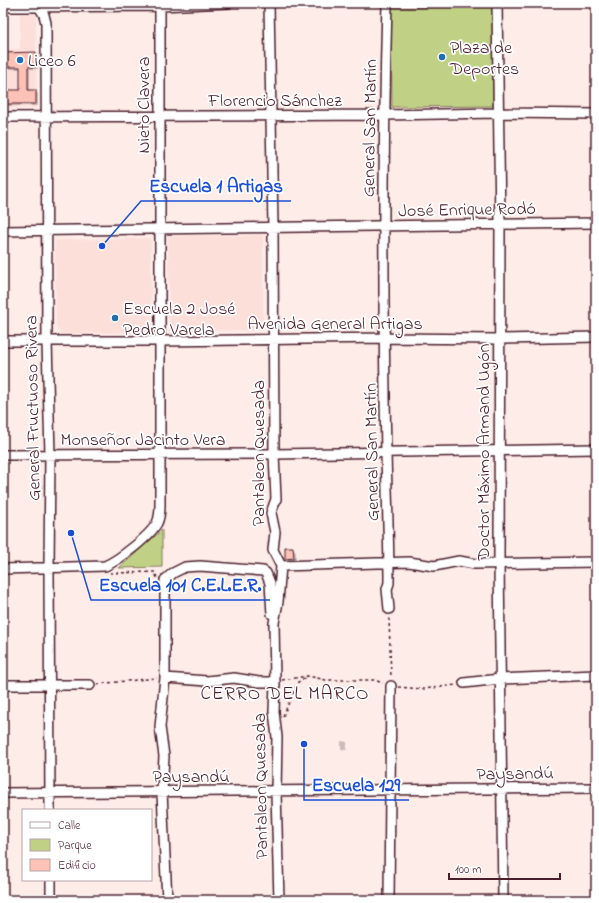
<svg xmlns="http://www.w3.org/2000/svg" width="599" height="903" font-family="'Indie Flower',sans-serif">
<rect width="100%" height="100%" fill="#feece9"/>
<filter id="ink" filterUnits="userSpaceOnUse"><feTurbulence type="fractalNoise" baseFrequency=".025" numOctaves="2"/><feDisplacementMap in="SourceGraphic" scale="8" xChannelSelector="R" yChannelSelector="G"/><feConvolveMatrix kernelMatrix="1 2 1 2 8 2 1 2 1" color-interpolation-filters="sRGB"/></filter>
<g filter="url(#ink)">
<path fill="#fddfda" d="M20,14H36V108H3V50L20,49Z
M263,235V330L169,331L168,236Z
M148,238L151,240V332L61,334L56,327L55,240Z"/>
<path fill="#c0d186" stroke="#857858" d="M492,7L493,106L392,107L391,8Z
M162,530V567L119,568Z"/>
<path fill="#0003" d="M36,53L38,56V69H30V91H36L38,94V106H3V92L21,91V69H3V54Z
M293,548L296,551V561H289L286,558Z
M341,741L347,742V750L341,749Z"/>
<path fill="#fcc1b7" stroke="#4a1f2b" d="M36,52V67H28V90H36V104H3V90H20V67H3V53Z
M285,547H293L294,558L285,559Z"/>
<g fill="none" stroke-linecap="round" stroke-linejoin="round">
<g stroke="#4a1f2b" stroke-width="12">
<path id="minor" d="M37,3L44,15L46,23L47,341L50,455L49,568L50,810
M269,3L273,228L274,454L276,499L271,513L275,532L273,550L281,566L278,602L274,623L275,682L274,712L277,737L276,792L279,900
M387,3C383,153 383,303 386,453C387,496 389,540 389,583L387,589L389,609
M497,3L500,224L499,563L503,900
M3,7L160,6L229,3
M3,117L384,115L498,113L596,114
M3,231L596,223
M3,341H160L386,338L499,339L596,337
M3,455L274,454L596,449
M281,566L409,562L434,566L459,561L475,564L596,562
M3,569L105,566C119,560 150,536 157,523C160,517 160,511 160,505V3
M165,678L207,681L234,678L259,682H275
M464,683L500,679L596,675
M3,685H90
M3,793L596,788
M51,880V900
M167,900L162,792L164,756L160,727L165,678V580L173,573L185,567L200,566L263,571L266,573L270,583L272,614
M389,900L391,686"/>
</g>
<path stroke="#4a1f2b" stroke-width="1.5" stroke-dasharray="3 3" stroke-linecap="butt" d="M110,573L155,572L157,578
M389,618L391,678
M282,680L308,676L326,680H374L383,683
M97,684L157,678
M398,687L423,689L456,685
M283,716L298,682L306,677"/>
<use href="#minor" stroke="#fff" stroke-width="9"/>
<g stroke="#4a1f2b" stroke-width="3.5">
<path id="rail" d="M40,3V7"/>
</g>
<use href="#rail" stroke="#fff" stroke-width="2" stroke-dasharray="6" stroke-linecap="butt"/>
</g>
</g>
<g fill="#1f6fb2" stroke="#fff" stroke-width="1.5">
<circle cx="442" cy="57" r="4"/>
<circle cx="20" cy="60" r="4"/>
<circle cx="115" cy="318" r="4"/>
</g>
<g text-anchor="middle" stroke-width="3.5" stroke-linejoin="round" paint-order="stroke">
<g font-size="18" fill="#4a1f2b" stroke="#fff" text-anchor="start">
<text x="450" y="53">Plaza de<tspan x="450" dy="21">Deportes</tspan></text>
<text x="28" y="66">Liceo 6</text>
<text x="123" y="314">Escuela 2 José<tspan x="123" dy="21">Pedro Varela</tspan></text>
</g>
<g font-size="18" fill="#4a1f2b" stroke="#fff">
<text x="275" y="106">Florencio Sánchez</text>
<text transform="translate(143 105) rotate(-90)" y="6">Nieto Clavera</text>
<text transform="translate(369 128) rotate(-89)" y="6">General San Martín</text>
<text transform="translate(467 209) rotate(-1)" y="6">José Enrique Rodó</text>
<text x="335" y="329">Avenida General Artigas</text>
<text transform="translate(32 408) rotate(-91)" y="6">General Fructuoso Rivera</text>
<text x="143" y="445">Monseñor Jacinto Vera</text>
<text transform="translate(371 452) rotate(-91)" y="6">General San Martín</text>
<text transform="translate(483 452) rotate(-90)" y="6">Doctor Máximo Armand Ugón</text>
<text transform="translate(258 453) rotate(-90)" y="6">Pantaleon Quesada</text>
<text transform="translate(515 773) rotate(-1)" y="6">Paysandú</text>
<text x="191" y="782">Paysandú</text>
<text transform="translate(260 786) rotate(-91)" y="6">Pantaleon Quesada</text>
</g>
<g font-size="19" letter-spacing="1" fill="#4a1f2b" stroke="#fff">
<text x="285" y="699">CERRO DEL MARCO</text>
</g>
</g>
<path fill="none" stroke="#1d4ed8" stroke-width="1.5" d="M102 246L141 201H291M71 533L91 600H270M304 744L304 800H409"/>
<g fill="#1d4ed8" stroke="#fff" stroke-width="1.5">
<circle cx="102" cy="246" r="4"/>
<circle cx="71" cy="533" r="4"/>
<circle cx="304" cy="744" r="4"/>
</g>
<g font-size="19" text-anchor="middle" font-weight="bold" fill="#1d4ed8" stroke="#fff" stroke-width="3.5" stroke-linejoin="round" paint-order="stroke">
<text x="216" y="192">Escuela 1 Artigas</text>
<text x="180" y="591">Escuela 101 C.E.L.E.R.</text>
<text x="356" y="791">Escuela 129</text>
</g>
<rect width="599" height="903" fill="none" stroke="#fff" stroke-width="16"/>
<rect x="8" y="8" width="583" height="887" fill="none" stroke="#4a1f2b" stroke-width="1.5" filter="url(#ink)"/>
<rect x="22" y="809" width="130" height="72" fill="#ffffff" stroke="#b7a5aa"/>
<rect x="30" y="822" width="20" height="6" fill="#ffffff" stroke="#b7a5aa"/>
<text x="58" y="829" font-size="12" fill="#4a1f2b">Calle</text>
<rect x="30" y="839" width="20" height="12" fill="#c0d186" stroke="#b7a5aa"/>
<text x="58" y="849" font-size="12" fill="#4a1f2b">Parque</text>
<rect x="30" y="859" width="20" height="12" fill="#fcc1b7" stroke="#b7a5aa"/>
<text x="58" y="869" font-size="12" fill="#4a1f2b">Edificio</text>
<path d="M449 873v6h111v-6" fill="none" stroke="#4a1f2b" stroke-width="2"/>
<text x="455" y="873" font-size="12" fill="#4a1f2b" stroke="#ffffff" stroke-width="3" paint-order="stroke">100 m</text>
</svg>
